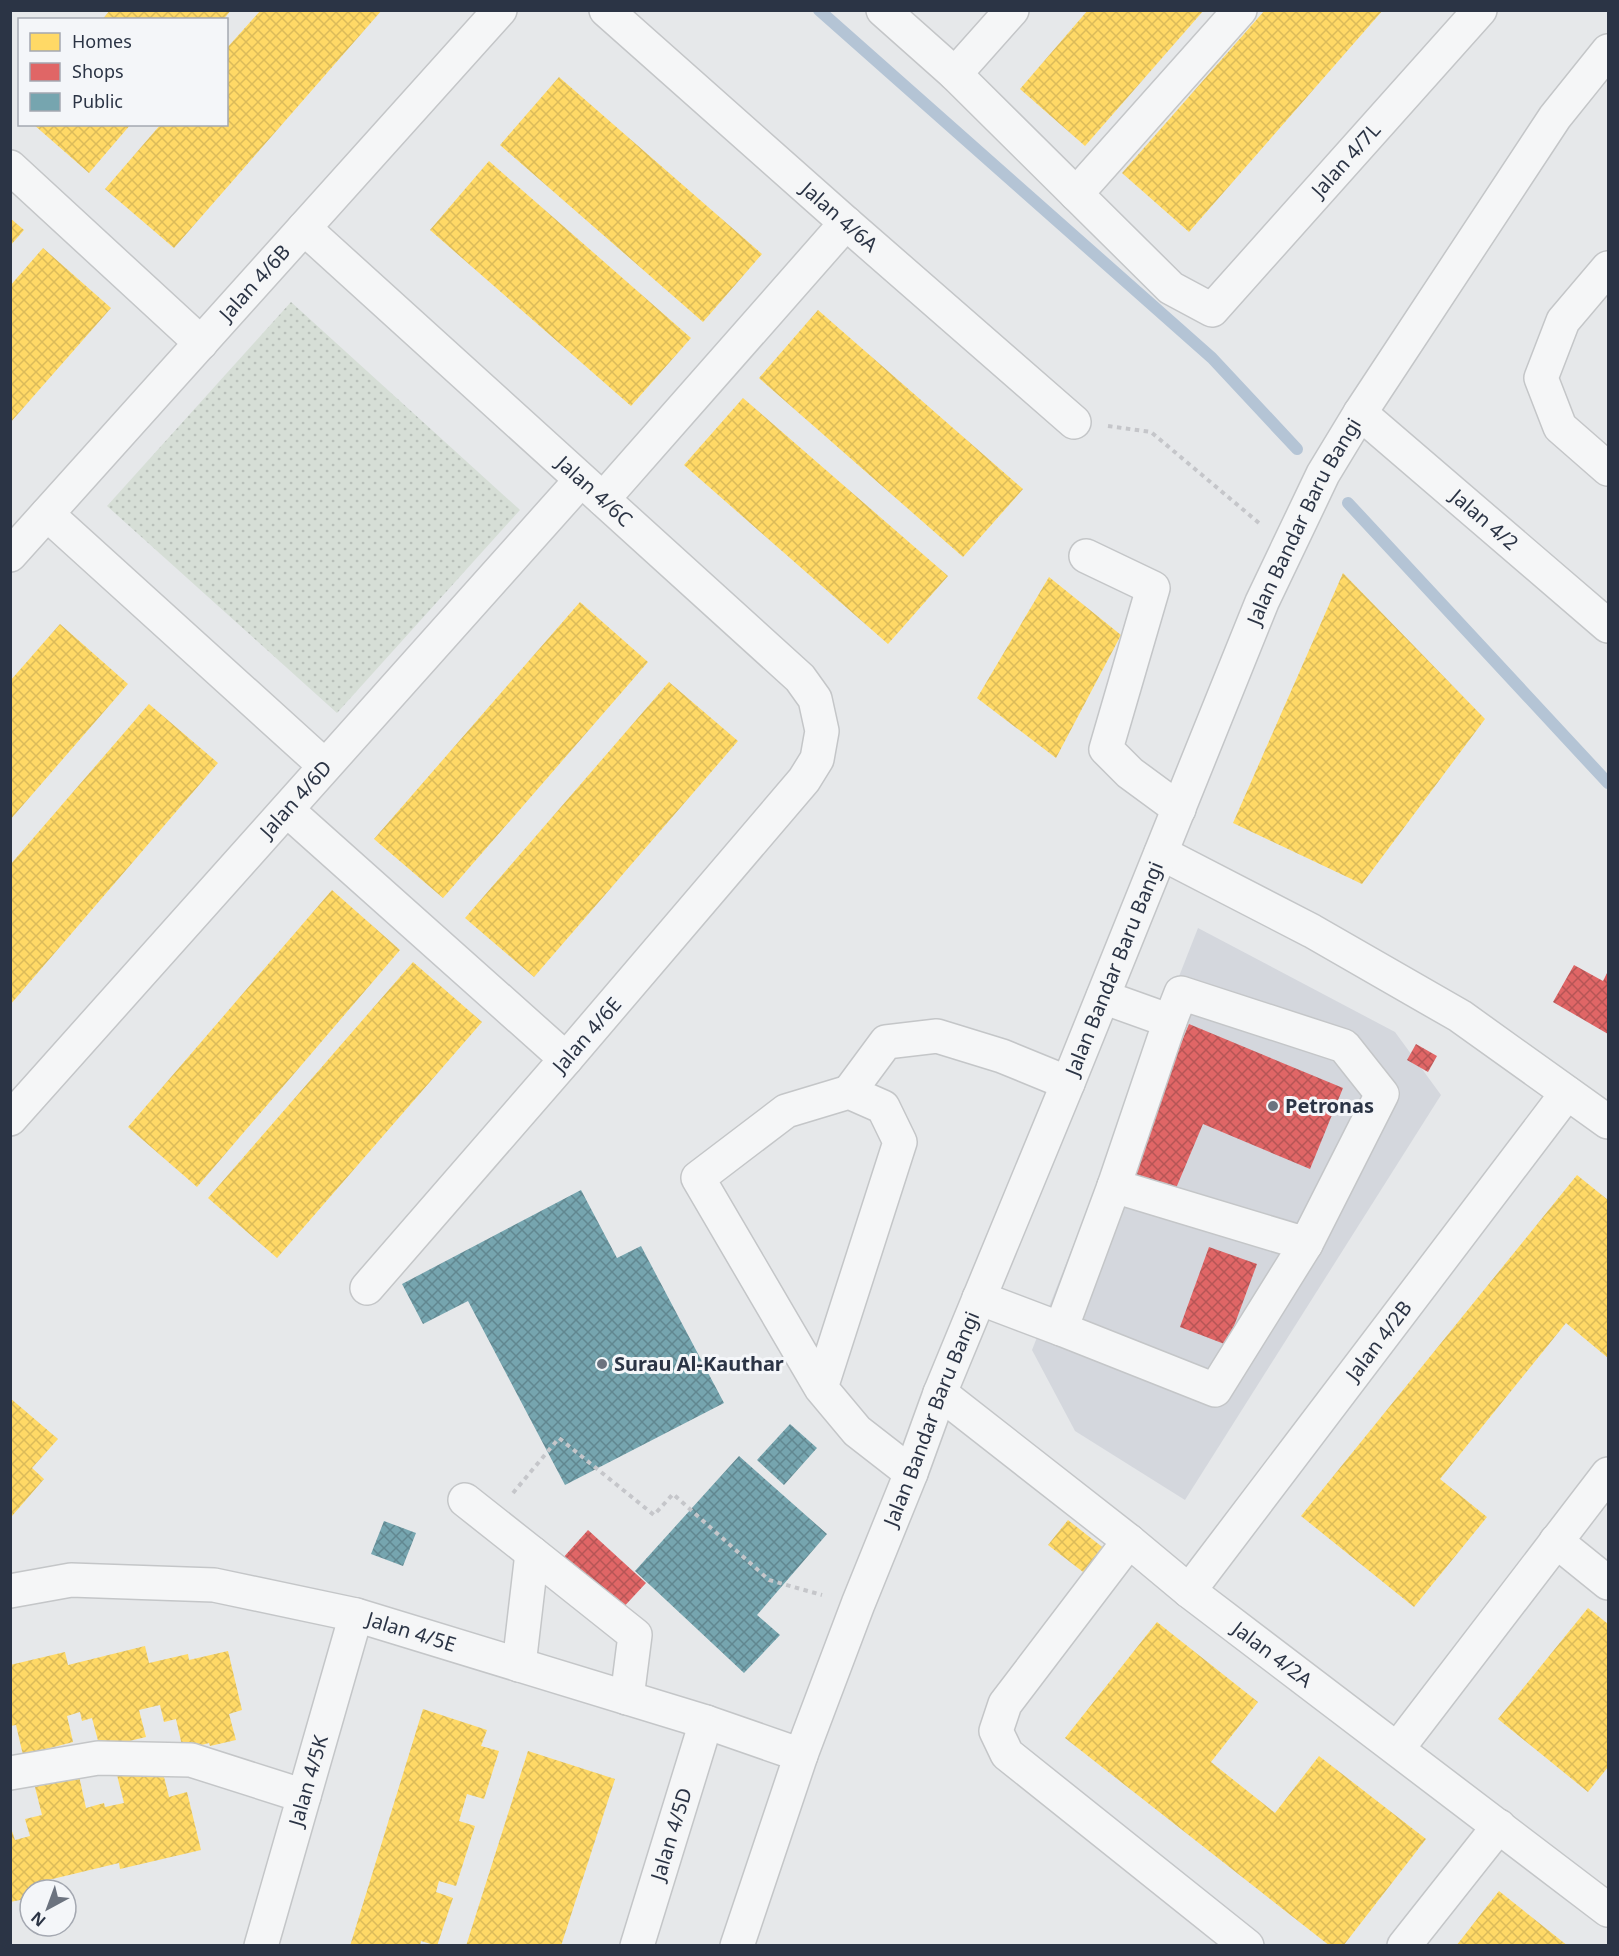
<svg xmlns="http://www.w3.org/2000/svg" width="1619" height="1956" font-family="'Noto Sans',sans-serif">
<defs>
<pattern id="grass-dots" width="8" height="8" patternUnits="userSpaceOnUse" patternTransform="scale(1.5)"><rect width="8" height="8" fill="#d6ded6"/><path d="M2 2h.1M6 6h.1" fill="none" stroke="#b8bfb9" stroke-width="1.8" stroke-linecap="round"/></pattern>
<pattern id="homes-cross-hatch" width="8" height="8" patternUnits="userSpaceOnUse" patternTransform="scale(1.5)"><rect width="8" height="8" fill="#ffd966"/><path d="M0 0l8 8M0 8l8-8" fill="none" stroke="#dbbb5a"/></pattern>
<pattern id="shops-cross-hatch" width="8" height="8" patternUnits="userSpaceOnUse" patternTransform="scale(1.5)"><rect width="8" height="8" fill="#e06666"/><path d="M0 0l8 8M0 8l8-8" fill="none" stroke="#b65556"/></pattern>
<pattern id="public-cross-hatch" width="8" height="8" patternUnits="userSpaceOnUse" patternTransform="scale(1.5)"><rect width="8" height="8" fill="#76a5af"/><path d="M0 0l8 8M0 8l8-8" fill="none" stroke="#618790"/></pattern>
</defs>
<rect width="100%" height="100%" fill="#e6e8ea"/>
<path fill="#d4d7dd" d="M1198,928L1395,1032L1441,1095L1185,1500L1075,1431L1032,1350Z"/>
<path fill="url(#grass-dots)" d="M291,302L520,510L337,713L107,506Z"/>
<path fill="url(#homes-cross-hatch)" d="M110,10H231L223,20H102Z
M261,10H382L174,248L105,189L161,124H226V49Z
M1088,10H1204L1085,146L1020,89Z
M1265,10H1383L1189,232L1122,173Z
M559,77L762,254L703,322L500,145Z
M33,124H131L89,173Z
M489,161L691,338L631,406L430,230Z
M10,218L24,230L10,246Z
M43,248L111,308L10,423V286Z
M818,310L1023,489L963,557L759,378Z
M743,398L948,576L888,644L684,465Z
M1343,573L1485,719L1362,884L1233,823Z
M1049,577L1121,635L1056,758L977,698Z
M580,602L648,662L443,898L374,839Z
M60,624L128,684L10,820V681Z
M669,682L738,741L534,977L465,918Z
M149,704L218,763L10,1005V865Z
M332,890L400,950L197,1187L128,1127Z
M413,962L482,1022L277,1258L208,1198Z
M1577,1175L1608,1200V1358L1566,1323L1440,1479L1487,1517L1414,1607L1301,1516Z
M10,1398L58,1439L32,1468L44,1479L12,1516Z
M1068,1520L1106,1550L1087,1575L1048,1545Z
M1588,1608L1608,1624V1767L1588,1792L1498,1719Z
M1157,1622L1258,1702L1211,1762L1275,1813L1319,1756L1426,1839L1343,1946H1330L1065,1738Z
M145,1646L149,1663L188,1654L189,1660L228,1651L242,1710L229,1714L236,1740L210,1746L209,1743L183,1750L176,1719L164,1722L160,1705L139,1710L146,1737L100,1748L92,1718L82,1721L80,1712L67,1716L73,1742L23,1755L16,1725L10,1726V1665L65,1652L68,1665Z
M423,1709L487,1730L481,1746L499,1751L484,1799L467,1794L459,1821L475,1826L456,1886L439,1881L436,1892L453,1898L437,1946L421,1941L420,1946H350Z
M528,1751L615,1779L561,1946H466Z
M161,1765L169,1797L187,1792L201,1850L120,1869L119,1863L40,1882L42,1890H30V1898L10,1902V1825L15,1840L30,1836L25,1819L42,1815L35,1787L79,1776L86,1808L104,1803L105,1807L124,1803L117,1775Z
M1499,1891L1568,1946H1456Z"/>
<path fill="url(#shops-cross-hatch)" d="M1574,965L1603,981L1608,971V1034L1553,1002Z
M1189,1024L1343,1088L1310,1169L1203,1124L1174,1193L1127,1174Z
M1416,1044L1437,1056L1428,1072L1407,1060Z
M1209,1247L1257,1264L1227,1345L1180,1327Z
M588,1530L646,1583L619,1612L562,1559Z"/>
<path fill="url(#public-cross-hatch)" d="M581,1190L617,1258L641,1246L724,1403L565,1485L468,1301L423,1324L402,1284Z
M790,1424L817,1448L784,1485L757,1460Z
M739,1456L827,1534L757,1615L780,1635L744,1673L635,1571Z
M384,1521L416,1533L403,1566L371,1554Z"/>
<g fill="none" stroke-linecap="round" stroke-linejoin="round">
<path stroke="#b4c4d5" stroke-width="12" d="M819,10L1212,358L1297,449
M1348,503L1608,783"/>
<g stroke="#c4c6c8" stroke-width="36">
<g id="minor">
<path id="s1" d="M606,10L846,223L1074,422"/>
<path id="s2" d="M883,10L955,74L1171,288L1212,310L1480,10"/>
<path d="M955,74L1012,10"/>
<path d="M10,167L201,343"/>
<path d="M1076,194L1240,10"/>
<path id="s3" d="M304,228L800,678L815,699L822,731L817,759L804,780L566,1059L367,1288"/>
<path d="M1608,268L1563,321L1541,378L1560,427L1608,469"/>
<path id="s4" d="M1360,413L1608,626"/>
<path d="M603,499L846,223"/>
<path d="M47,514L325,766"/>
<path id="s5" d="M10,555L500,10"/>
<path d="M1086,556L1153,588L1106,749L1130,773L1179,809"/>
<path d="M287,810L566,1059"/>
<path d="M1161,853L1312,931L1460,1016L1608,1122"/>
<path d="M849,1092L886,1042L937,1036L1002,1056L1068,1083"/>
<path id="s6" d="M10,1119L581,480"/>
<path d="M1114,1186L1306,1244L1382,1094L1344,1046L1181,993L1170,1021"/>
<path d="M979,1298L1061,1329L1114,1186L1170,1021L1103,997"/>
<path d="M1061,1329L1215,1390L1306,1244"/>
<path d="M821,1388L900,1142L883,1107L849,1092L786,1111L698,1178L821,1388L857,1431L911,1473"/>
<path id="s7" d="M940,1393L1129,1541L1189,1591L1608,1910"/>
<path d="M465,1500L532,1553"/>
<path d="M1129,1541L1005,1704L996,1731L1007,1754L1247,1946"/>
<path d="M1556,1541L1608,1583"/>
<path id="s8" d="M10,1591L71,1580L214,1585L356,1615L706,1722L801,1755"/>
<path id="s9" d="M1189,1591L1567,1093"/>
<path d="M519,1665L532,1553L635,1635L627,1698"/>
<path d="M1398,1748L1608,1474"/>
<path d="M10,1773L98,1758L191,1760L304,1796"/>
<path id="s10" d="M261,1946L356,1615"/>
<path id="s11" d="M637,1946L706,1722"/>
<path id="s12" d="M737,1946L801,1755L858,1604L911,1473L940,1393L1068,1083L1262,602L1323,474L1360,413L1555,117L1608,51"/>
<path d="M1404,1946L1499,1826"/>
</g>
</g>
<path stroke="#c5c6ca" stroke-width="4" stroke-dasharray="4.5 4.5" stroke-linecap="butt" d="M1108,426L1151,432L1259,523
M513,1493L559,1438L654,1515L673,1494L769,1580L822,1595"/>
<use href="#minor" stroke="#f5f6f7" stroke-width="33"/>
</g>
<g fill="#6c737f" stroke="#f4f6f9" stroke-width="2">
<circle cx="1273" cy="1106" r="6"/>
<circle cx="602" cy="1364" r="6"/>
</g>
<g text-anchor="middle" stroke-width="6" stroke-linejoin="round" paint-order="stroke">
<g font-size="20" fill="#2b3445" stroke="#f4f6f9">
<text dy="7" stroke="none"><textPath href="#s2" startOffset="648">Jalan 4/7L</textPath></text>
<text dy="7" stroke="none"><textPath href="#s1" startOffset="312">Jalan 4/6A</textPath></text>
<text dy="7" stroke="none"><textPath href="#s5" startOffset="366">Jalan 4/6B</textPath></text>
<text dy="7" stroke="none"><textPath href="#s3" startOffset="392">Jalan 4/6C</textPath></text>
<text dy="7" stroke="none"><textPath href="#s4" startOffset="164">Jalan 4/2</textPath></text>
<text dy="7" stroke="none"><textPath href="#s12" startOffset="1534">Jalan Bandar Baru Bangi</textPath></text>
<text dy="7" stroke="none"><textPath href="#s6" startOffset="429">Jalan 4/6D</textPath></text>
<text dy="7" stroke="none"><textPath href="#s12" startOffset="1048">Jalan Bandar Baru Bangi</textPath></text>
<text transform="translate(587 1035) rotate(-49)" y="7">Jalan 4/6E</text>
<text dy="7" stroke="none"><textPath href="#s9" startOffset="314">Jalan 4/2B</textPath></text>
<text dy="7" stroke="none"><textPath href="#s12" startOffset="562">Jalan Bandar Baru Bangi</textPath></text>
<text dy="7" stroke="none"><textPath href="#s8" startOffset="408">Jalan 4/5E</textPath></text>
<text dy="7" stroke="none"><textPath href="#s7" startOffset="423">Jalan 4/2A</textPath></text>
<text dy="7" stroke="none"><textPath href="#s10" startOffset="172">Jalan 4/5K</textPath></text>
<text dy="7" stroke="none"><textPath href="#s11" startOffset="117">Jalan 4/5D</textPath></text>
</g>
<g font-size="20" font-weight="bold" fill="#2b3445" stroke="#f4f6f9" text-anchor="start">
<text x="1285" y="1113">Petronas</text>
<text x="614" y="1371">Surau Al-Kauthar</text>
</g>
</g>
<rect width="1619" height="1956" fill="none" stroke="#2b3445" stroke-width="24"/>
<rect x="18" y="18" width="210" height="108" fill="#f4f6f9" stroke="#a4a8b1" stroke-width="1.5"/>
<rect x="30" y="33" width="30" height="18" fill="#ffd966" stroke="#a4a8b1" stroke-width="1.5"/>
<text x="72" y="48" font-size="18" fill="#2b3445">Homes</text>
<rect x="30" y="63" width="30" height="18" fill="#e06666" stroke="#a4a8b1" stroke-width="1.5"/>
<text x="72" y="78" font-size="18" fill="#2b3445">Shops</text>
<rect x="30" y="93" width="30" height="18" fill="#76a5af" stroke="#a4a8b1" stroke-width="1.5"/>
<text x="72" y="108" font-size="18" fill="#2b3445">Public</text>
<g transform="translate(48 1908) rotate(221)"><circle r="28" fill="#f4f6f9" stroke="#a4a8b1" stroke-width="1.5"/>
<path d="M0-4.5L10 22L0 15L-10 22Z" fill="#6c737f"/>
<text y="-9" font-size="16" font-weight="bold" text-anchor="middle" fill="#2b3445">N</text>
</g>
</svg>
